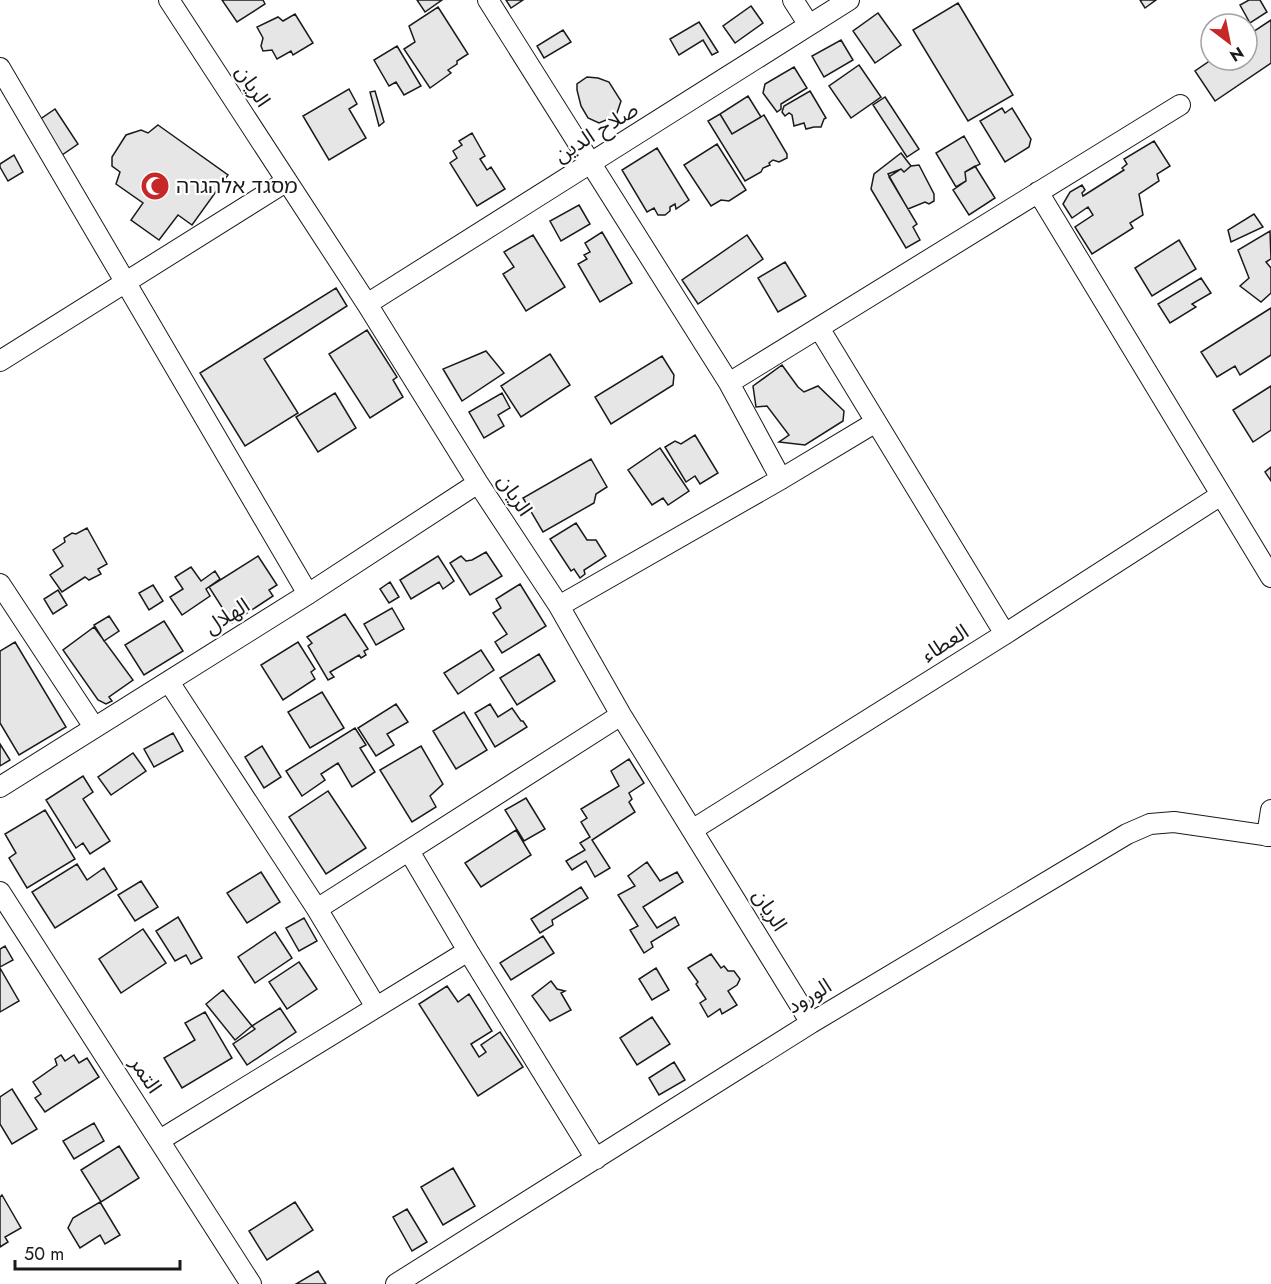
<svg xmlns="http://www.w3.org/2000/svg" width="1271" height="1284" font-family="Jost,'Noto Sans Arabic','Noto Sans Hebrew',sans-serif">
<rect width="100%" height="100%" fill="#fff"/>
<path fill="#e6e6e6" stroke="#1a1a1a" stroke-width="1.5" d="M222,0H263L265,4L237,22Z
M417,0H442L425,12Z
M506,0H523L511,8Z
M1140,0H1156L1145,8Z
M1249,0H1260L1267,12L1250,23L1240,5Z
M958,3L1013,95L968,121L913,30Z
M751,6L763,23L735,43L723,26Z
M438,7L468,54L457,61V64L448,70L451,73L430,88L404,49L415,42L409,26Z
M878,13L901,45L875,63L853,31Z
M295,14L313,43L293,55L291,51L277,59L272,50L263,51L261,46L263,38L257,27L278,17L283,21Z
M1271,20V63L1215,101L1195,71L1211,60H1247V36Z
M699,22L718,52L712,55L703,40L679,55L670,39Z
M563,30L571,42L544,58L537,46Z
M841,40L853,60L824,77L812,56Z
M397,46L421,86L404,95L396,82L389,86L374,60Z
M859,65L881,97L851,118L829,86Z
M794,67L807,88L781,104V109L777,112L763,93L765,84Z
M587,77L598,78L609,82L621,101L616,116L599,123L588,118L581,106L577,90V84Z
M349,89L357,104L349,109L366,138L329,160L303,116Z
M375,91L384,122L379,126L370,92Z
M810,91L826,118L824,119L821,127H814L806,129L804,123L794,126L792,115L789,113L785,116L782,112L784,106Z
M748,96L761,117L732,134L720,114Z
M885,97L919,149L907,157L873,105Z
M1002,108L1005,113L1012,108L1031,139L1029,147L1005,162L980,121Z
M55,109L78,144L62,155L39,120Z
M720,114L732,134L764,115L787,154V158L779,162L773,160L769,163L770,165L763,168L761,172L745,181L708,121Z
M158,125L228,175L192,225L178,215L159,240L131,220L143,203L116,184L120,172L112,166V157L126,135L141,130L148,133Z
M472,133L485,156L480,159L487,170L491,167L505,189L477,206L450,163L457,158L453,151L462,145L459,141Z
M964,136L980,164L965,172L966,181L956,187L936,153Z
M1154,141L1170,166L1157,174L1159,181L1139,194L1143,215L1130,223L1133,228L1092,254L1075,227L1093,215L1088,207L1072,218L1063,204L1070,192L1082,185L1085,190L1082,193L1083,196L1124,170L1122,168L1127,164L1124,159Z
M717,144L746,190L729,201L721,200L711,206L684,165Z
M657,148L689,200L676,209L675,204L670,207V211L665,215H658L654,208L647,212L622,170Z
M901,153L911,166L904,172L901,169L889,177L917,224L913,227L920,240L906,248L871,189L874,174Z
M14,155L23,172L8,181L0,167V164Z
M919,165L934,194V201L929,204L925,202L908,209L888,174L901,169L904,172L911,166Z
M975,166L995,198L969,215L953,190L966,181L965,172Z
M579,205L590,224L561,241L550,221Z
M1254,214L1263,227L1231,242L1228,230Z
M1270,231L1271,259L1266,262L1271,268V293L1261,302L1240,286L1249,278L1238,250Z
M602,232L632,283L600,302L578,264L587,259L584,255L590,252L585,243Z
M533,235L565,287L526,311L503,274L514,267L504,252Z
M747,235L763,259L698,304L682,280Z
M1179,240L1196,269L1152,296L1135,268Z
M785,262L806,296L778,312L758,278Z
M1201,278L1211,293L1192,304L1196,307L1170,323L1158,304Z
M336,288L347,306L264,359L298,413L245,446L200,373Z
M1271,308V355L1240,375L1235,366L1217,377L1201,352Z
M367,330L397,377L393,380L403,397L370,418L329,354Z
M486,351L504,373L462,401L443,369Z
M550,354L570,385L521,417L501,386Z
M662,356L674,375L673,385L611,424L595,397Z
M782,365L798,387L804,392L818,386L844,411L843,421L805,445L779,442L789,435L767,406L756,407L753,386Z
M1271,386V430L1253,442L1233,410Z
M335,393L356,428L318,452L296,417Z
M502,393L510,408L498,415L504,426L484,438L469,412Z
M695,435L718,473L700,484L695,476L686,482L665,447L675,441L681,444Z
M660,448L689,491L668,505L663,498L652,505L628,470Z
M591,459L607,487L596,494L594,503L543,532L523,498Z
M1271,467V481L1265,472Z
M576,523L587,540H596L606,556L584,570L585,574L580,578L574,569L571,571L550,539Z
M87,528L107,564L98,569L101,574L89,580L85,577L62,592L50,575L63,566L53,550L65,542L64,538L72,533L76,534Z
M486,552L502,576L470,595L450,563L461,556L466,561L472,560Z
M258,556L277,585L269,590L273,596L232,623L209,587Z
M438,556L454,581L443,589L439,582L411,599L400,580Z
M191,567L201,581L215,571L220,579L206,589L210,596L182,615L170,597L183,589L175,577Z
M390,582L399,597L389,603L380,589Z
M520,584L546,626L502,653L495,642L507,634L493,613L501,608L496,599Z
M153,585L163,601L149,610L139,593Z
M58,590L67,605L53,614L44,599Z
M392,608L404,629L376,645L364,624Z
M345,614L368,649L364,651L366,655L361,658L359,655L330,672L334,677L328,680L308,646L312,643L307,637Z
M109,616L119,631L104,641L94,625Z
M164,621L183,651L144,675L125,645Z
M94,627L133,680L109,697L112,701L106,704L98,700L63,650Z
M15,642L66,727L19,755L0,723V651Z
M298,642L315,669L311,672L315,679L283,700L261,665Z
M481,650L494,670L458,694L444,673Z
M539,654L555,681L517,705L500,678Z
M322,692L344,728L310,748L288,712Z
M396,704L408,722L387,734L394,745L376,756L358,728Z
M490,704L498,717L512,708L521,721H523L527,727L495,747L475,713Z
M464,712L487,750L456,769L433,731Z
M355,728L366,745L360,748L375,772L352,787L338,763L321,774L325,780L302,796L286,771Z
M173,733L183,751L154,767L144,749Z
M0,744L10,760L0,766Z
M262,746L281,777L264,788L245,757Z
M421,746L443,784L430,796L436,807L412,822L380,770Z
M133,753L146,771L111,795L98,777Z
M629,759L644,783L629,793L632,799L629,802L635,812L592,840L610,868L595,877L586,861L572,870L566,861L585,850L580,843L590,837L581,822L587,818L581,809L619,786L611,771Z
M83,776L93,792L83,799L110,841L90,854L83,843L76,848L46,800Z
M328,791L366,848L326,874L289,817Z
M526,798L545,829L524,841L505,810Z
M45,810L75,859L27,888L9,858L16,853L5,834Z
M516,830L531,855L481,887L465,863Z
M647,862L660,881L677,872L683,882L643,907L657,928L675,917L679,925L651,942L653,947L644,953L630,930L638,926L618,895L635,886L628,876Z
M77,864L87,880L104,868L117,889L55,928L32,892Z
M261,872L280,902L247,923L227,893Z
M141,881L158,907L135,921L118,895Z
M581,887L588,898L552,920L553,925L540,933L531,919Z
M178,917L202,958L191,964L186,955L175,961L156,931Z
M304,918L317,941L299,951L286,928Z
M143,929L166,963L121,993L99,959Z
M275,932L292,958L255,983L238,957Z
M543,936L554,953L511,980L500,963Z
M5,946L13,960L0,967V949Z
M711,954L721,968L724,966L728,971H734L740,979L737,985L728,991L737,1005L722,1014L720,1009L708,1017L700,1003L706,999L696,984L698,982L688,968Z
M299,962L317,989L287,1009L269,982Z
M0,968L19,1001L0,1012Z
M656,968L669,990L652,1000L639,979Z
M551,981L557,989L565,991L561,993L571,1010L550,1021L532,996Z
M447,986L458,1002L469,994L492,1031L471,1044L479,1057L486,1052L481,1045L500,1032L523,1067L478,1096L419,1004Z
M223,990L252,1026L235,1040L206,1004Z
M280,1008L296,1032L247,1065L233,1044L255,1029L252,1026Z
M205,1012L232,1058L182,1088L164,1058L195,1040L185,1023Z
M652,1017L670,1044L637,1065L620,1038Z
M61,1055L65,1061L74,1055L79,1063L87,1058L99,1077L45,1112L35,1098L41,1094L33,1082L57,1065L55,1059Z
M674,1062L685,1080L659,1095L649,1078Z
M12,1089L37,1129L12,1144L0,1124V1097Z
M94,1123L104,1141L74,1159L63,1141Z
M119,1146L139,1178L101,1202L81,1170Z
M453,1168L475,1206L443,1225L421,1187Z
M2,1195L21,1228L5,1237L8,1242L0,1247V1197Z
M100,1202L120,1235L105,1244L100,1235L80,1248L68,1228L73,1218Z
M295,1202L313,1230L267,1260L249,1231Z
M407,1209L427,1242L412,1251L393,1217Z
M318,1271L326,1284H296Z"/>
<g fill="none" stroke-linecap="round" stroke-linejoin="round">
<g stroke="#1a1a1a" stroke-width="22">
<path id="minor" d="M169,0L367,304L478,483L559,606L621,715L811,1023
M488,0L729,383L781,479
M793,0L809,25
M0,68L308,594
M1038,192L1271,577
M367,304L849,0
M819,328L1005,634
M0,361L287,181
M729,383L1180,105
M0,584L94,727
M559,606L781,479L876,422
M169,682L317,909L376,1007
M0,787L308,594L478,483
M692,830L1005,634L1221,495
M1267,836L1271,810
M409,851L468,951L596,1159
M0,892L251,1284
M317,909L621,715
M160,1140L468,951
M396,1284L811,1023L1127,834L1150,824L1174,822L1271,836"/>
</g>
<use href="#minor" stroke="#fff" stroke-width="20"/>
</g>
<defs>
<g id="mosque-disc" transform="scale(1.5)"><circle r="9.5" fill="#c62828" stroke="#fff"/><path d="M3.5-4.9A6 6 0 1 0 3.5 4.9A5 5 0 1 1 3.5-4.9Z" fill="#fff"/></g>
</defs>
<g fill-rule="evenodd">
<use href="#mosque-disc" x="155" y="186"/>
</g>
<g text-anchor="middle" stroke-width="4.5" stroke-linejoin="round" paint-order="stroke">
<g font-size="21" fill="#1a1a1a" stroke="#fff">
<text transform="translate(253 86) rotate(57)" y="7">الريان</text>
<text transform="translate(596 132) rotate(-32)" y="7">صلاح الدين</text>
<text transform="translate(515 495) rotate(57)" y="7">الريان</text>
<text transform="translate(227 616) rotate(-32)" y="7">الهلال</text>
<text transform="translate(945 643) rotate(-32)" y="7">العطاء</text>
<text transform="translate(770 910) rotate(58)" y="7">الريان</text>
<text transform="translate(809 996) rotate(-31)" y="7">الورود</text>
<text transform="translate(146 1075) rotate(57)" y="7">التمر</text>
</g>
<g font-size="21" fill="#1a1a1a" stroke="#fff" text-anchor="start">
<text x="176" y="193">מסגד אלהגרה</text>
</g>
</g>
<g transform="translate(1229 42) rotate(148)"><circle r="28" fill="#ffffff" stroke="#a3a3a3" stroke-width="1.5"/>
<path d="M0-4.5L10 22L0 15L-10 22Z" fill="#c62828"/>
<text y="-9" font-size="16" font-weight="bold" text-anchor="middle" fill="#1a1a1a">N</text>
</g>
<path d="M15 1260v9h165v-9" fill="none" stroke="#1a1a1a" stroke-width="3"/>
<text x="24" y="1260" font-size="18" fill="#1a1a1a" stroke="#ffffff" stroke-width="4.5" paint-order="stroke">50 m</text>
</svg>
